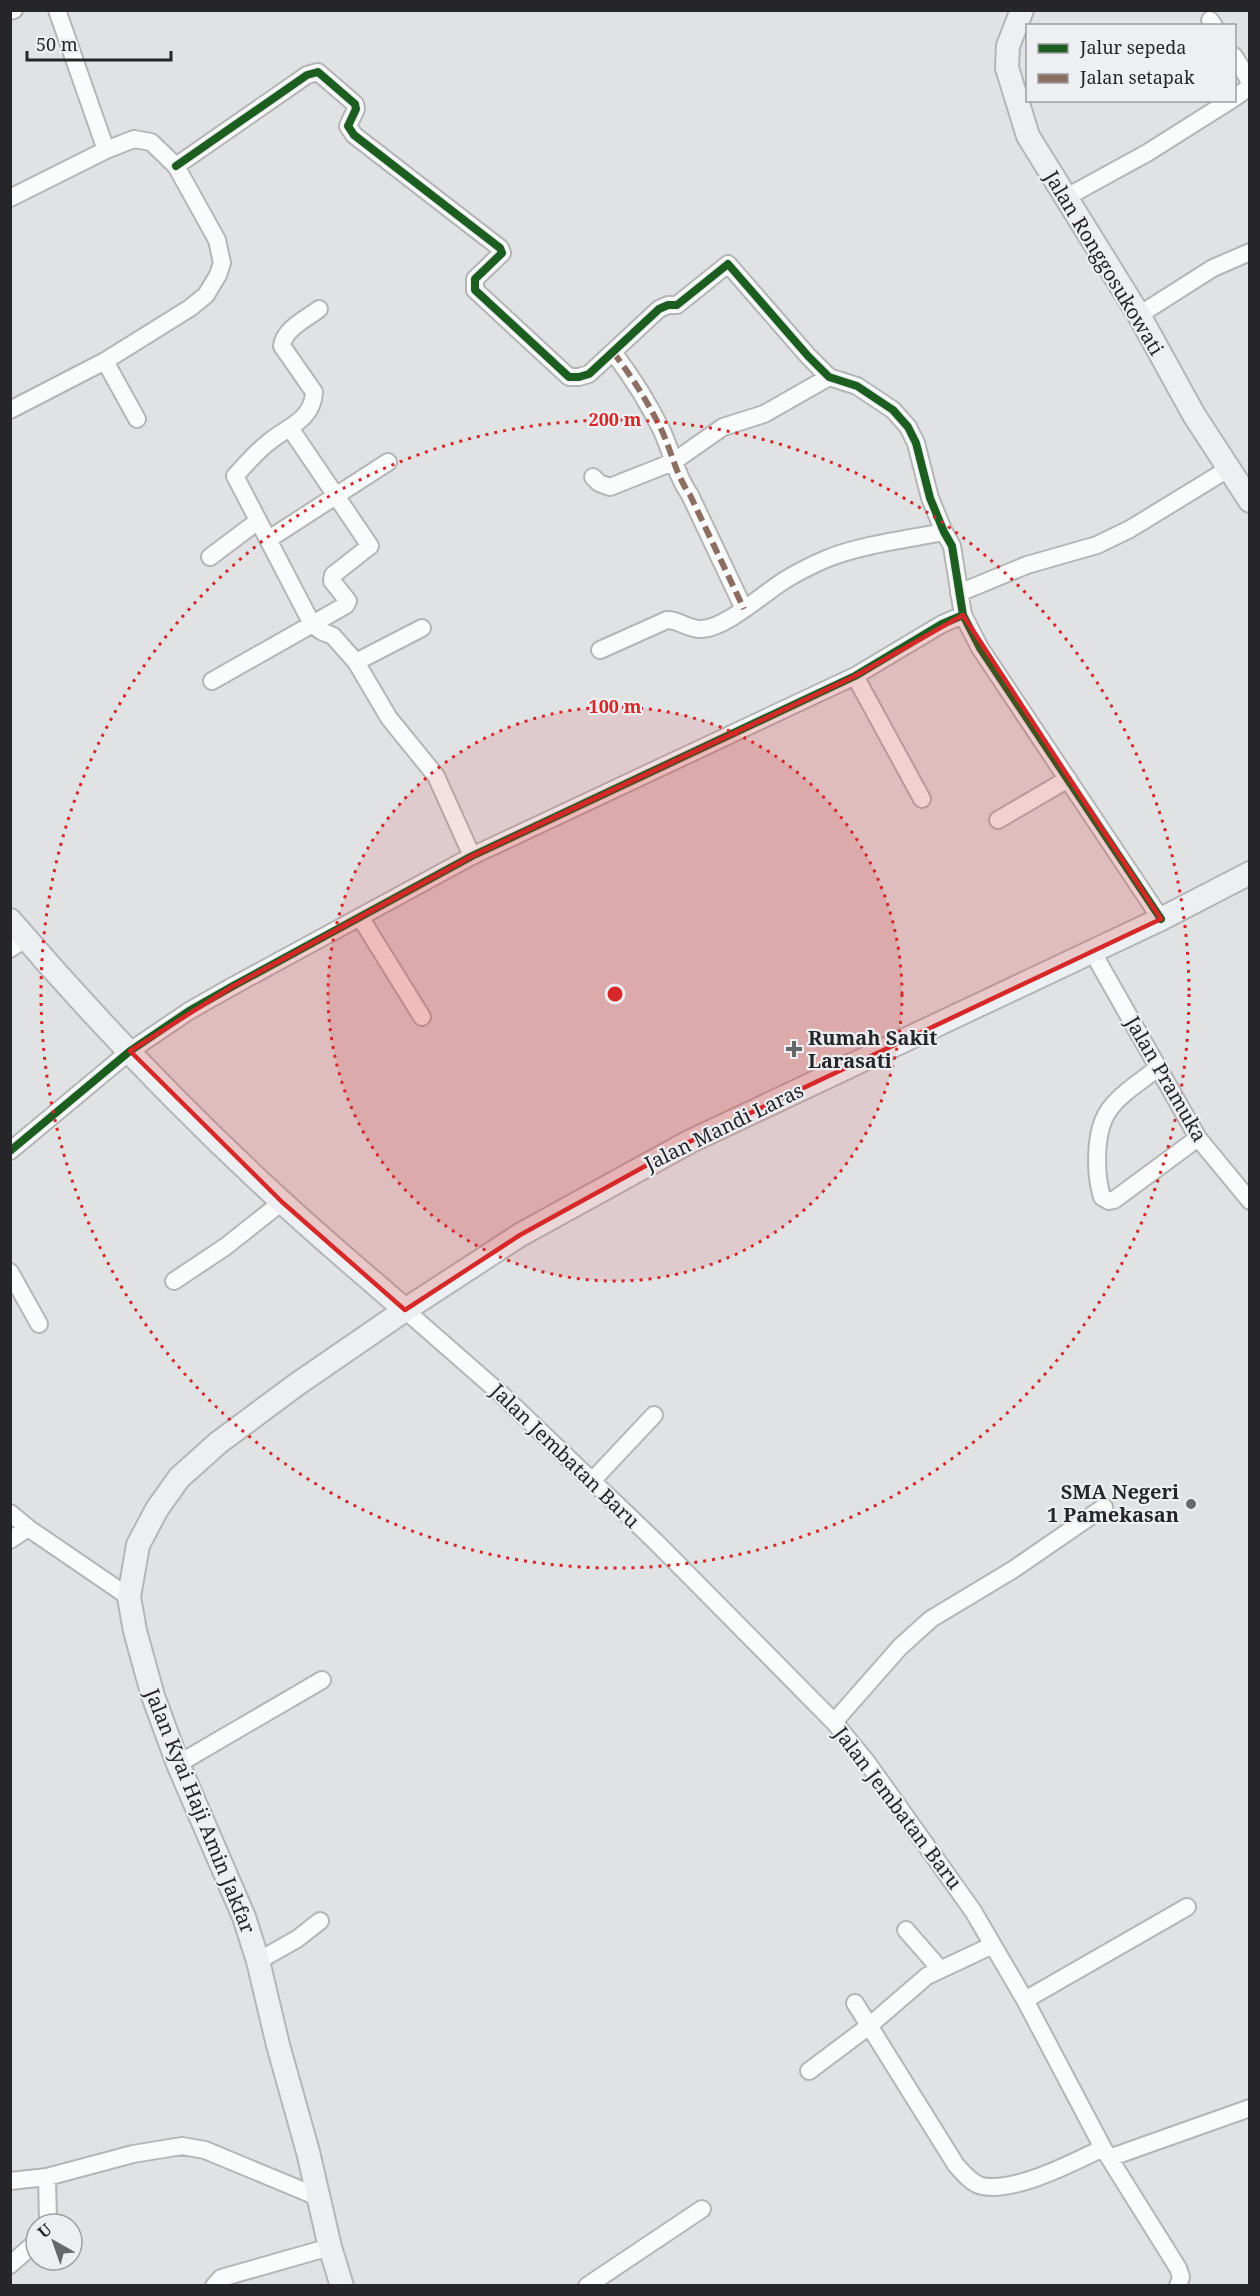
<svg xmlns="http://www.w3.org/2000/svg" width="1260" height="2296" font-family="'Noto Serif',serif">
<rect width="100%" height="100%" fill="#e1e2e4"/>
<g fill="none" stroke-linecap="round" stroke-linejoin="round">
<g stroke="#b4b5b6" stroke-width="20">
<path id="street" d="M57,10L106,150
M10,11L14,10
M1210,20L1214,26
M1234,56L1246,75L1249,81L1248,88L1234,98
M176,166L307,75L318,72L355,104L356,109L348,126L354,135L500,248L502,253L475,279V290L569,377H579L589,374L659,309L668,305H677L728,264L808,356L829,377L857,386L893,410L908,427L916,443L930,498L944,532L952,546L963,615
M10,198L106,150L134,139L151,142L176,166L217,240L222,263L218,275L206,295L190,308L105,361L10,410
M1065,198L1147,153L1231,100
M319,309C306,319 284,329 282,346L314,392C313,420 287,427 269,442C256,452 246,464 235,476L312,624L321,631L333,636L356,662L389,718L436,776L472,856
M1139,315L1213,268L1250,252
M613,352C632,377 648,402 662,431C672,453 676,475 690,495L744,609
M105,361L137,419
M593,477L599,483L610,487L673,462L723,427L764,414L829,377
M269,539L388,462
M210,557L258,521
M959,593L1027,565L1097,545L1130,529L1228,469
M600,650L667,620C680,620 689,630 702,629C726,628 764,593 785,580C798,572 812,565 826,559C859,545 908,539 944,532
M356,662L422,628
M855,676L922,799
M212,681L346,605L348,601L332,581L333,575L370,546L290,428
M998,820L1068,779
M360,917L422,1017
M10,949L26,938
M1092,951L1198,1138L1250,1201
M1159,1067C1143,1080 1121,1093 1109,1110C1094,1131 1095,1174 1102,1197L1109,1201L1114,1200L1198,1138
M10,1151L130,1051L189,1011L233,986L472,856L855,676L942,624L963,615L980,648L1161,919
M10,1272L39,1324
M174,1281L225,1247L282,1202
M405,1310L501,1394L656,1542L834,1722L866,1761L973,1911L1025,2000L1103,2148L1178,2268L1181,2277L1178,2286
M592,1481L654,1415
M10,1513L28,1528L129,1597
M10,1540L28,1528
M834,1722L900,1647L931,1619L1014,1569L1104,1507
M178,1764L322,1680
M906,1930L940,1969
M258,1961L297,1939L320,1921
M1025,2000L1187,1907
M855,2003L956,2165C963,2173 972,2184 982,2186C1015,2193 1074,2162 1103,2148
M809,2071L869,2026L927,1976L993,1945
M1109,2158L1250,2108
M10,2181L47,2177L133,2154L182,2146L205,2150L318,2197
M46,2224L48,2221L47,2177
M10,2265L36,2242
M214,2286L221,2278L330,2247
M587,2286L702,2209"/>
</g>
<g stroke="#b4b5b6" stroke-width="26">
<path id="secondary" d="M1022,10L1008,46L1007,68L1028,136L1139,315L1194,415L1250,501
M10,920C95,1019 186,1114 282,1202C322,1239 364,1274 405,1310
M342,2286L330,2247L308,2152L278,2045L258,1961L244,1917L178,1764L153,1696L135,1631L129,1597L138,1545L157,1509L179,1478L218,1443L296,1385L405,1310L520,1235L689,1142L1161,919L1250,873"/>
</g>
<use href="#street" stroke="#fafbfb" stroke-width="16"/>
<use href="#secondary" stroke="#edf0f2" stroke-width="22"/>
<path stroke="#8d6e63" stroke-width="6" stroke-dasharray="12 6" stroke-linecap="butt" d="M613,352C632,377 648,402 662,431C672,453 676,475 690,495L744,609"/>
<g stroke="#edeff3" stroke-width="11">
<path id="cycleway" d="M176,166L307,75L318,72L355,104L356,109L348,126L354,135L500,248L502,253L475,279V290L569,377H579L589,374L659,309L668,305H677L728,264L808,356L829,377L857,386L893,410L908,427L916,443L930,498L944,532L952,546L963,615
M10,1151L130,1051L189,1011L233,986L472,856L855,676L942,624L963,615L980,648L1161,919"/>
</g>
<use href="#cycleway" stroke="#1b5e20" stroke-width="8"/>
</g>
<path fill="#d62828" fill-opacity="0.2" stroke="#d62828" stroke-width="4.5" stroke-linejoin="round" d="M963,615L1161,919L689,1142L520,1235L405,1310L282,1202L130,1051L233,986L472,856L855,676Z"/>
<circle cx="615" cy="994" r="287" fill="#d62828" fill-opacity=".12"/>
<g fill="none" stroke="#d62828" stroke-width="3" stroke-dasharray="3 6">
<circle cx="615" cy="994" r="287"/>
<circle cx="615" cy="994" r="574"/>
</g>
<g fill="#67686a" stroke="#edeff3" stroke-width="2">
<path d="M791 1040h6v6h6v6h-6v6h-6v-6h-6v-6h6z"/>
<circle cx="1191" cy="1504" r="6"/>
</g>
<g text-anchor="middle" stroke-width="4.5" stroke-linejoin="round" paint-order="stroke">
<g font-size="20" fill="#262628" stroke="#edeff3">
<text transform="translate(1104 263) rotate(59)" y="7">Jalan Ronggosukowati</text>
<text transform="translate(1166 1079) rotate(60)" y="7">Jalan Pramuka</text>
<text transform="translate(724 1127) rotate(-26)" y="7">Jalan Mandi Laras</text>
<text transform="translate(565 1456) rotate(44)" y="7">Jalan Jembatan Baru</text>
<text transform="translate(898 1808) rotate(53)" y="7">Jalan Jembatan Baru</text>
<text transform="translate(200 1811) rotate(68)" y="7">Jalan Kyai Haji Amin Jakfar</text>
</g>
<g font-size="20" font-weight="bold" fill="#262628" stroke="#edeff3" text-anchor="start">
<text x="808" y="1045">Rumah Sakit<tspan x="808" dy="23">Larasati</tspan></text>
<text x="1179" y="1499" text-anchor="end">SMA Negeri<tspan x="1179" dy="23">1 Pamekasan</tspan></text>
</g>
</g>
<circle cx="615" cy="994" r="9" fill="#d62828" stroke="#edeff3" stroke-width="3"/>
<g font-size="18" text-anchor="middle" font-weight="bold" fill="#d62828" stroke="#edeff3" stroke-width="4.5" stroke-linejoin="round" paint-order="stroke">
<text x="615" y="426">200 m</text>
<text x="615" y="713">100 m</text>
</g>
<rect width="1260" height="2296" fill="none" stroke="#262628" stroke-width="24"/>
<rect x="1026" y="24" width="210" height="78" fill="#edeff3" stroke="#9d9fa2" stroke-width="1.5"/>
<rect x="1038" y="44" width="30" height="9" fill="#1b5e20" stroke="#9d9fa2" stroke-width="1.5"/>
<text x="1080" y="54" font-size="18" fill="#262628">Jalur sepeda</text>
<rect x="1038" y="74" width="30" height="9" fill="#8d6e63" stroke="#9d9fa2" stroke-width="1.5"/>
<text x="1080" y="84" font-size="18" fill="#262628">Jalan setapak</text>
<g transform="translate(54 2242) rotate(320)"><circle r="28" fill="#edeff3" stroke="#9d9fa2" stroke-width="1.5"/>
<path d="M0-4.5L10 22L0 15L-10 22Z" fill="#67686a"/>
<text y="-9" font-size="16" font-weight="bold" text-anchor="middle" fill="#262628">U</text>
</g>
<path d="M27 51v9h144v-9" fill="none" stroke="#262628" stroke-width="3"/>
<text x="36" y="51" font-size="18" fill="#262628" stroke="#edeff3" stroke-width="4.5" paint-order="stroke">50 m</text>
</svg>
